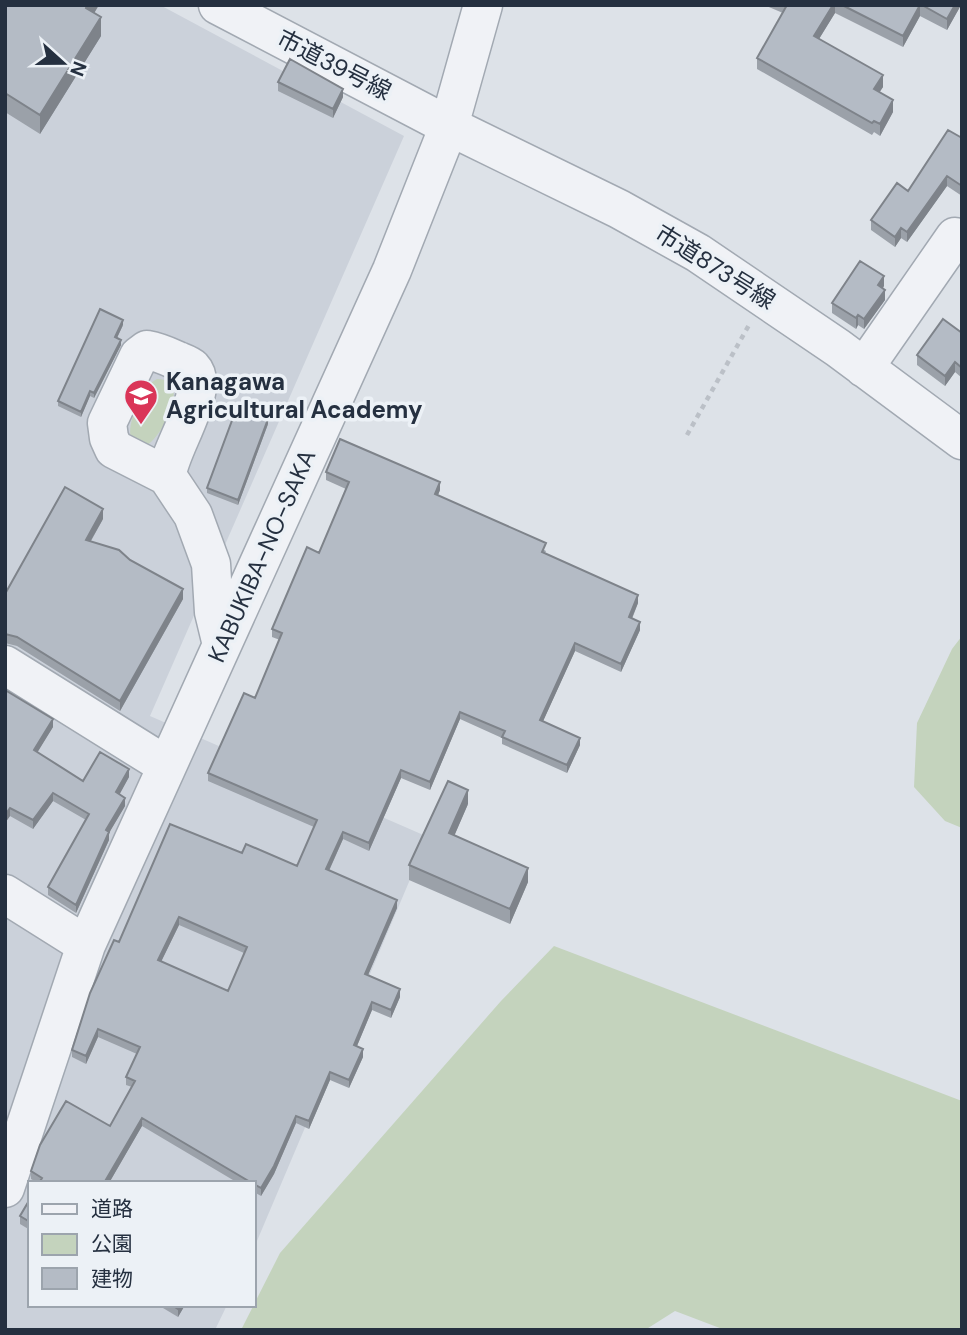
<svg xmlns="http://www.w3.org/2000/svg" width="967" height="1335" font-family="'DM Sans','Noto Sans JP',sans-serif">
<rect width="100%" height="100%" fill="#dde2e8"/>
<path fill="#cbd1da" d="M5,5H160L404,136L150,716L428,837L254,1248V1183H30V1305H227L215,1330H5Z"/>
<path fill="#c4d3bd" d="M157,379C195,379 158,443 146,445C140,445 136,441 131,438C126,424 144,384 157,379Z
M962,636V828L945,821L914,787L917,723L952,649Z
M554,946L962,1101V1330H725L675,1311L645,1330H241L280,1253L501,1001Z"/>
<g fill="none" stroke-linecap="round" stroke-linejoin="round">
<g stroke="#a2a9b2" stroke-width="41">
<path id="minor" d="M218,5L449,126L619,209L698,253L838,348L962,440
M864,368L955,237
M167,476C168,450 212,389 192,368C189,365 183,363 178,361C167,356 159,352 147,350L139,356L107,423L109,438L114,449L167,476L193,515L211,564L214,612L222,645
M5,665L167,766
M5,894L86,945
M5,1188L86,945L392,270L449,126L483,5"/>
</g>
<path stroke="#bbc0c7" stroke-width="4.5" stroke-dasharray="5 5" stroke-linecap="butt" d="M687,435L749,325"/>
<use href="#minor" stroke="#f0f2f6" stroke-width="38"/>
</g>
<path fill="#9ba1a9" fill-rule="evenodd" d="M5,5L94,13L101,36L40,134L5,112Z
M764,5H961L947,30L920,16L903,47L835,13L819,39L883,87L879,92L893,112L880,136L874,132L872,135L757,69V58L783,13Z
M278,82L343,97L333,118L278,91Z
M962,138V196L947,186L907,242L901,238L895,247L871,230V220L908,191Z
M884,286L883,288L885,300L864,329L858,325L856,329L832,313V303Z
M123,325L117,338L121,345L94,398L90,396L81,417L58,406V401Z
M962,333V378L955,372L945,386L917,365V355Z
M268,424L238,505L207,493V488Z
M326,472L440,490L438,495L546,551L545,553L638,603L632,619L640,630L621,672L575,651L543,721L580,745L567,773L502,744V738L460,719L430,790L401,778L369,851L343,839L329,871L397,908L368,975L400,997L391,1018L372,1010L357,1046L363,1057L349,1088L330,1080L309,1129L296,1123L274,1174L261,1196L254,1192V1183H238L142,1126L109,1183H38L31,1179V1171L110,1126L132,1087L126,1085V1077L137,1054L98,1037L86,1064L72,1057V1050L119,942L242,853L297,866L314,827L208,781V773L255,698L280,640L272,637V629L319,553L346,489L326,480ZM179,925L244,953L228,991L161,962Z
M103,519L91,541L130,560L183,599L120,711L17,646L5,643V594Z
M5,690L53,727L37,752L83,781L129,777L119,794L125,806L109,833V840L76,913L48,895V887L86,820L53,801L33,829L10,816L5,823Z
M468,804L454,836L528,882L510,924L409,880V865Z
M30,1199V1230L20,1224V1216Z
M158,1305H185L178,1317Z"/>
<path fill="#7e838a" d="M87,5H99L86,27V8Z
M833,5H835V13L814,47V36Z
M920,5V16L903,47V36Z
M955,5H961L947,30V19Z
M101,17V36L40,134V115Z
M883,75V87L874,101V89Z
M343,89V97L333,118V109Z
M893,100V112L880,136V124Z
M947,176V186L907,242V232Z
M901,228V238L895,247V237Z
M884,276V286L878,295V285Z
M885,290V300L864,329V319Z
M858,315V325L856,329V318Z
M123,320V325L115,342V337Z
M121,340V345L94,398V393Z
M955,362V372L945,386V376Z
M90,391V396L81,417V412Z
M268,419V424L238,505V500Z
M440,482V490L435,502V494Z
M103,509V519L86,549V540Z
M183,589V599L120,711V701Z
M638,595V603L629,625V617Z
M640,622V630L621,672V664Z
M575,643V651L540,728V720Z
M460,712V719L430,790V782Z
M53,719V727L34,758V750Z
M580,738V745L567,773V765Z
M129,769V777L116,801V792Z
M401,770V778L369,851V843Z
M468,790V804L449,848V833Z
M53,793V801L33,829V820Z
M125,798V806L109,833V840L76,913V905L106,830Z
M10,808V816L5,823V815Z
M343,832V839L326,877V869Z
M528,868V882L510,924V909Z
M397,900V908L365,982V974Z
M179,917V925L158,968V960Z
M400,989V997L391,1018V1010Z
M372,1002V1010L354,1053V1045Z
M98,1029V1037L86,1064V1056Z
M363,1049V1057L349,1088V1080Z
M330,1072V1080L309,1129V1121Z
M296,1116V1123L274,1174L261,1196V1188Z
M142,1118V1126L109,1183H104Z
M180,1305H185L178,1317V1309Z"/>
<path fill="#b4bbc5" stroke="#7e838a" stroke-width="2" fill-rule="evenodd" d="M5,5H87L86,8L101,17L40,115L5,93Z
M787,5H833L814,36L883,75L874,89L893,100L880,124L874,121L872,123L757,58Z
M842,5H920L903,36Z
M922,5H955L947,19Z
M290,59L343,89L333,109L278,82Z
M948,130L962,138V186L947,176L907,232L901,228L895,237L871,220L897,183L908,191Z
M860,261L884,276L878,285L885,290L864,319L858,315L856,318L832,303Z
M100,309L123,320L115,337L121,340L94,393L90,391L81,412L58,401Z
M943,319L962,333V368L955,362L945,376L917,355Z
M237,407L268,419L238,500L207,488Z
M340,439L440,482L435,494L546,543L542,552L638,595L629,617L640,622L621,664L575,643L540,720L580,738L567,765L502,737L505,731L460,712L430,782L401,770L369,843L343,832L326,869L397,900L365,974L400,989L391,1010L372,1002L354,1045L363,1049L349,1080L330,1072L309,1121L296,1116L274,1166L261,1188L254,1184V1183H252L142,1118L104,1183H39L42,1178L31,1171L40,1145L66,1101L110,1126L135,1081L126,1077L140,1047L98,1029L86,1056L72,1050L90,993L114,940L119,942L170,824L242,853L246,844L297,866L317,820L208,773L244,693L255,698L282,633L272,629L307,547L319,553L349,482L326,472ZM179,917L247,947L228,991L158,960Z
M65,487L103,509L86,540L119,550L130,560L183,589L120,701L17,637L5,634V594Z
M5,690L53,719L34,750L83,781L100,752L129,769L116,792L125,798L106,830L109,832L76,905L48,887L89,814L53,793L33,820L10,808L5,815Z
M448,781L468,790L449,833L528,868L510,909L409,865Z
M30,1199V1222L20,1216Z
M172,1305H180L178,1309Z"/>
<defs>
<g id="university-pin" transform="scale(1.75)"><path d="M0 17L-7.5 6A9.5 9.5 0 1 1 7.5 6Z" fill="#da3558" stroke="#ecf1f6"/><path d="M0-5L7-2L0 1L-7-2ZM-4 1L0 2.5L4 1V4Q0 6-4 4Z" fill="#fff"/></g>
</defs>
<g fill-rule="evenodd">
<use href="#university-pin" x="141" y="396"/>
</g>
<g text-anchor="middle" stroke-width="7" stroke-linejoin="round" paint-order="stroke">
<g font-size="24" fill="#253040" stroke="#ecf1f6">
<text transform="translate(334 65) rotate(27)" y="8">市道39号線</text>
<text transform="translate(715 267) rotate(32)" y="8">市道873号線</text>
<text transform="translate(262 556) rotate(-66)" y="8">KABUKIBA-NO-SAKA</text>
</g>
<g font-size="24" font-weight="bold" fill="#253040" stroke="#ecf1f6" text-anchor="start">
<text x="166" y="390">Kanagawa<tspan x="166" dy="28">Agricultural Academy</tspan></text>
</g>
</g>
<rect width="967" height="1335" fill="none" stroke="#253040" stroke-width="14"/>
<rect x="28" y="1181" width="228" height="126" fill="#ecf1f6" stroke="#9ca4ad" stroke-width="2"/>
<rect x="42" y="1204" width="35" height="10" fill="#f0f2f6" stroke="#9ca4ad" stroke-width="2"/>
<text x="91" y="1216" font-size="21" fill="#253040">道路</text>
<rect x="42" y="1234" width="35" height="21" fill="#c4d3bd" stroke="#9ca4ad" stroke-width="2"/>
<text x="91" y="1251" font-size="21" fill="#253040">公園</text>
<rect x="42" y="1268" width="35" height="21" fill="#b4bbc5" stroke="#9ca4ad" stroke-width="2"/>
<text x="91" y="1286" font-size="21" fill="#253040">建物</text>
<g transform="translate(63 63) rotate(111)" stroke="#ecf1f6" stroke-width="5" paint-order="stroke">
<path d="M0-5L12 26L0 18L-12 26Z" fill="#253040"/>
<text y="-10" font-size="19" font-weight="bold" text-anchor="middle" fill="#253040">N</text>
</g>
</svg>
